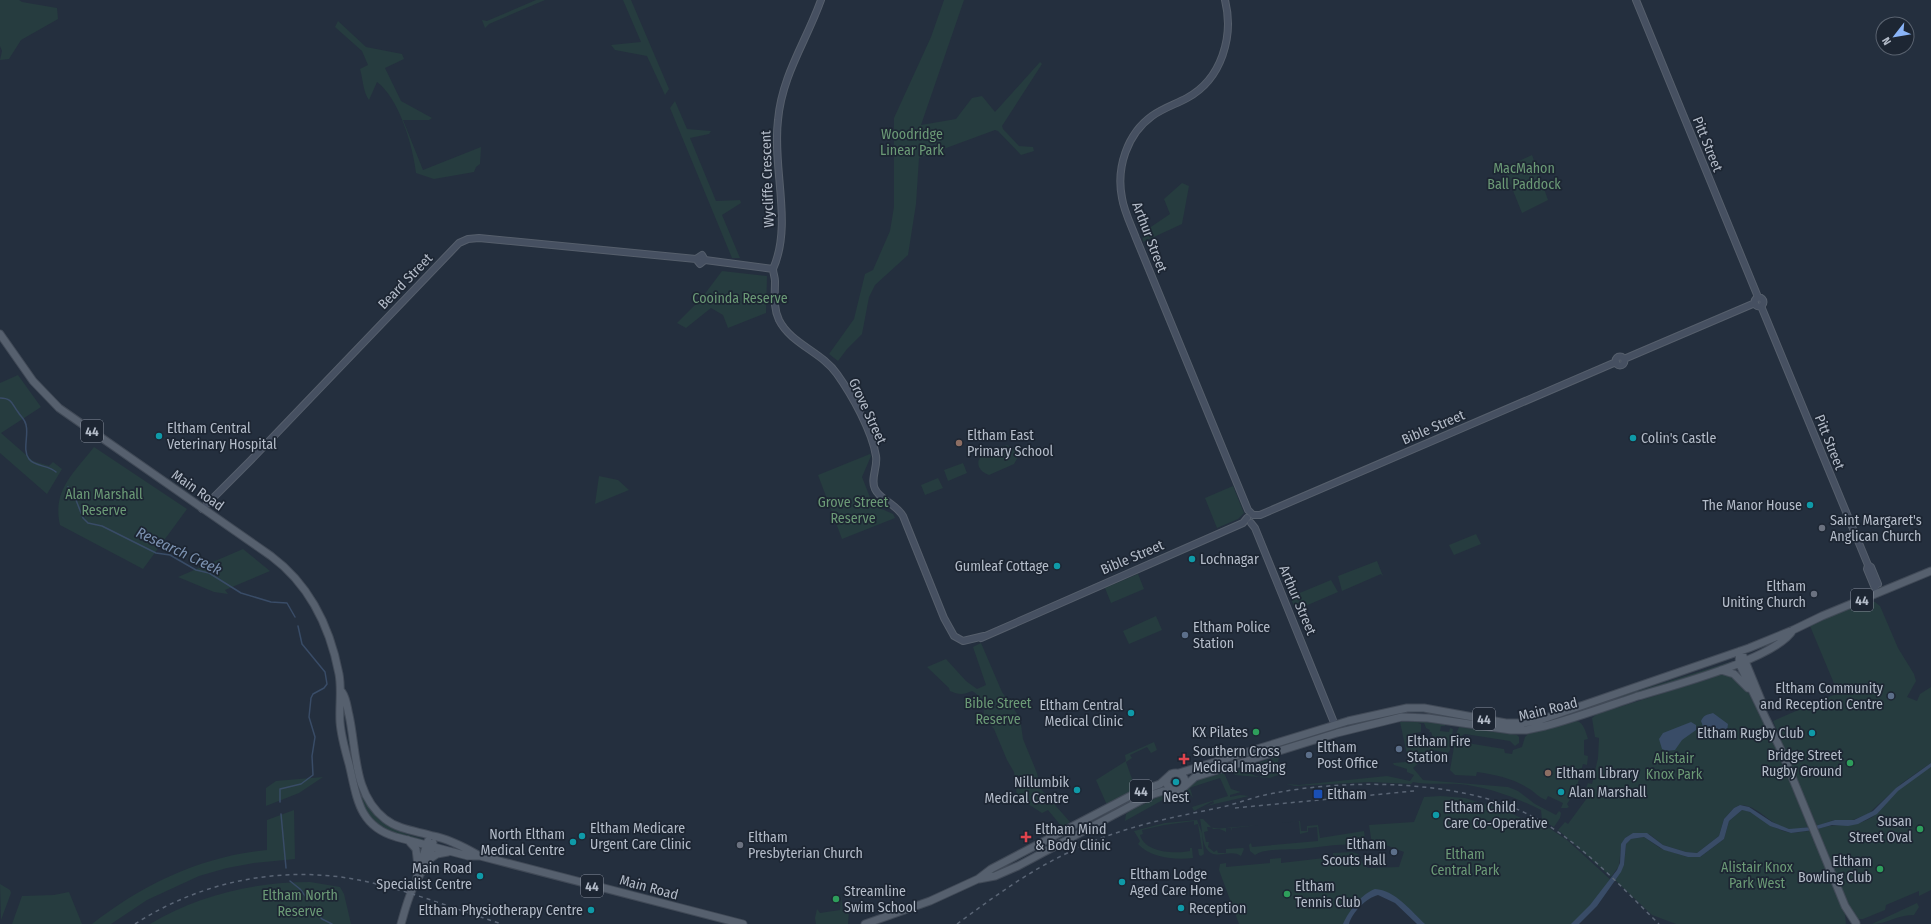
<svg xmlns="http://www.w3.org/2000/svg" width="1931" height="924" font-family="'Fira Sans Condensed',sans-serif">
<rect width="100%" height="100%" fill="#242f3e"/>
<path fill="#263c3f" fill-rule="evenodd" d="M0,0H19L22,2L57,8L58,19L21,40L9,59L0,60L2,51L0,46Z
M536,0H545L489,24L485,28L482,20L487,21Z
M623,0H631L669,89L665,95L647,56L615,50L611,45L641,42Z
M944,0H964L921,125L956,119L972,98L982,96L995,112L1040,62L1042,64L1002,126L1003,129L1019,146L1033,147L1034,151L1021,155L998,131L995,130L919,158L916,204L908,255L875,285L869,297L862,334L847,349L838,361L829,354L854,319L865,274L873,270L890,231L894,207V118L931,37Z
M338,21L366,47L402,54L404,59L385,68L401,101L432,118L429,120H403L423,170L481,147L480,164L476,167L474,172L434,179L416,173C413,146 399,98 377,82L369,100C363,92 363,79 360,69L368,65L362,51L335,27Z
M675,101L687,129L711,131L709,134L690,138L716,201L740,200L741,203L722,215L740,258H732L670,108Z
M1532,155L1548,200L1522,213L1504,168Z
M1182,183L1189,186L1182,224L1143,242L1142,233L1170,214L1164,199Z
M722,271L767,276L766,313L728,328L723,315L711,308L686,328L677,323L701,299Z
M18,375L41,407L1,433L33,461L49,466L53,462L62,469L47,494L0,453V383Z
M1007,445L1014,448L1018,457L1014,464L989,475C984,473 981,471 979,467C974,453 997,449 1007,445Z
M94,447L187,509L143,569L60,525C52,490 74,473 94,447Z
M870,454L871,456L862,477L873,505L893,514L895,518L842,539L818,475Z
M963,463L967,473L948,481L944,470Z
M599,476L618,480L629,490L595,504Z
M938,478L943,488L925,495L921,485Z
M1233,486L1244,513L1238,519L1217,528L1205,498Z
M1476,534L1481,544L1454,555L1449,545Z
M243,549L270,571L225,590L228,594L214,592L178,577Z
M1377,561L1383,576L1381,574L1342,591L1338,576Z
M1138,574L1144,589L1111,603L1105,588Z
M1331,580L1338,592L1296,610L1290,597Z
M1869,602H1875L1880,606L1898,648L1914,674L1916,681L1907,697L1917,701L1920,694L1931,687V763L1902,783L1868,814L1850,821L1834,820L1817,826L1808,805L1806,806L1795,773L1773,721L1838,693L1810,626L1837,613Z
M1156,616L1162,630L1129,644L1123,631Z
M981,643L1002,692L1020,718L1023,739L1037,773L1040,788L1070,822L1062,827L1048,810L1042,813L1017,797L1014,772L1007,760L994,729L984,718C984,706 984,698 972,691C963,695 959,695 950,691L949,688L927,667L946,659L966,681L977,689L986,685L973,647Z
M1730,662L1731,664L1719,668L1607,704L1593,705Z
M1721,673H1727L1746,689L1749,694L1773,741L1808,827C1802,828 1795,830 1789,829C1770,826 1759,805 1740,805L1734,808L1724,819L1719,836L1697,853L1686,852L1663,845L1649,834L1630,835L1625,838L1621,847L1619,866L1611,877L1558,830L1565,822L1568,824L1587,798L1583,796L1588,783L1592,784L1598,758L1599,738L1595,737L1592,718L1597,714L1712,678Z
M1423,721L1445,724V726H1441L1440,731L1449,732L1450,728L1453,729L1450,750L1447,754H1444V752L1431,750V752H1428L1427,761L1419,763L1413,768L1423,780L1508,787L1518,791L1535,804L1556,815L1559,811L1561,813L1560,818L1554,827L1542,820L1541,810C1515,797 1488,787 1459,784C1443,783 1428,785 1413,782L1411,784L1370,782L1295,786L1286,784L1299,785L1387,776L1410,781L1414,775L1407,772V769L1394,765L1393,763L1406,762L1409,764L1400,722ZM1418,723H1424L1426,728L1430,730L1429,732H1431L1434,740L1413,745L1409,734L1421,732V724Z
M1577,721C1584,723 1586,733 1588,739L1584,740V755L1588,756L1587,765L1583,764L1576,790L1567,804L1569,807L1567,808H1561L1563,803L1548,796L1546,800C1538,797 1535,792 1528,788C1512,778 1496,775 1477,772L1476,776L1455,775L1450,770L1455,741L1504,749L1505,753L1512,754L1513,750L1522,747L1525,737L1528,734Z
M1459,727L1517,735L1519,737V743L1515,746L1510,741L1465,734L1459,737L1456,734Z
M350,737L358,782L393,827L406,834L423,839V840C351,827 362,798 348,738Z
M1154,742L1157,750L1151,753L1147,747L1130,755L1132,758L1126,762L1136,790L1109,803H1106L1096,780L1126,761L1125,755Z
M1276,757L1279,758L1278,762L1275,764L1273,761L1253,769L1254,773L1242,768Z
M1931,767V890L1919,896V891L1886,905L1885,910L1863,919H1856L1852,913L1818,829C1836,822 1852,828 1869,819C1879,814 1884,805 1891,797C1901,786 1917,774 1931,767Z
M1276,768L1279,769L1278,775L1270,778L1235,775L1233,772L1238,769L1259,777L1274,771Z
M1223,773L1225,775L1231,789L1241,792L1230,795V797L1240,795L1249,796L1206,806L1214,803L1213,801L1194,811L1192,807L1228,796L1220,778L1192,787L1190,788L1193,798L1191,795L1188,796V799L1186,791C1194,778 1208,778 1223,773Z
M323,777L299,793L266,806V788L276,781Z
M1162,795H1181L1182,796L1169,799L1168,797L1125,821L1126,814L1130,811Z
M1441,796L1465,798L1507,811L1521,818L1540,822L1567,840L1612,881L1577,924H1421L1401,905L1376,892L1352,913L1347,924H1239L1219,870L1220,864L1226,863V867L1270,863V859L1281,858V863L1333,857V853L1352,852L1358,854L1363,864L1368,868L1399,867L1404,852L1383,844H1372L1369,825L1414,822L1424,797Z
M294,810L295,859L254,863L227,868L199,876L147,900L111,924H92C143,884 202,856 267,850V820Z
M1742,810C1755,811 1770,828 1787,832C1794,834 1803,831 1810,831L1813,840L1815,839L1845,914L1846,924H1676L1652,915L1615,880L1624,865L1626,844L1631,839L1644,837L1660,848L1672,852L1688,857H1700L1724,839L1729,821Z
M1200,819H1203L1213,829L1259,825L1232,828V831L1231,828H1226V832C1223,829 1209,827 1207,827L1208,831L1204,832L1206,842H1209L1208,847L1214,852L1217,850L1218,853H1226V849L1243,848L1244,849L1241,856C1230,848 1215,862 1206,848C1202,841 1202,827 1200,819Z
M1197,820L1202,833L1204,854L1201,856L1199,855L1198,849H1202L1198,824L1194,825V821L1164,825L1142,830L1143,834L1140,835C1145,853 1175,854 1190,851V848H1192L1193,858C1176,860 1150,858 1138,844L1140,841L1134,831L1165,823Z
M1299,821L1281,823L1300,821L1301,831H1307V826L1318,825L1320,838L1364,831L1366,846L1362,849L1359,845C1339,843 1320,847 1300,849C1287,850 1265,848 1255,855L1250,851L1249,845L1251,843L1252,847L1318,841L1317,827L1308,828V832L1300,834Z
M310,882L340,887L344,894L351,924H150C198,895 254,882 310,882Z
M0,884L10,890L11,893L1,920Z
M69,892L82,924H12L22,896L54,895Z
M841,894L843,912H849L848,924H816L815,918L817,909L820,913L840,910Z
M1917,903L1919,907L1914,915C1899,914 1887,924 1872,924Z"/>
<path fill="#394c67" d="M1713,713L1728,724L1727,731L1712,734L1704,729L1701,721C1704,715 1706,715 1713,713Z
M1691,722L1696,725V730L1682,740L1675,750L1667,751L1662,749L1659,739L1663,733Z
M1931,763V767L1898,791L1877,814L1858,824L1848,826L1832,825L1814,830L1791,833L1770,826L1750,812L1742,810L1729,821L1724,839L1700,857H1688L1664,850L1644,837L1631,839L1626,844L1624,865L1621,872L1597,906L1579,924H1571L1590,905L1617,870L1620,863L1621,844L1625,838L1633,833H1647L1663,845L1686,852L1697,853L1719,836L1724,819L1734,808L1740,805L1749,807L1772,822L1789,829L1812,827L1835,820H1854L1873,811L1896,788Z
M1375,889C1395,890 1411,911 1425,924H1417L1395,903L1378,895C1366,898 1352,913 1349,924H1343C1349,911 1361,894 1375,889Z"/>
<g fill="none" stroke-linecap="round" stroke-linejoin="round">
<path stroke="#394c67" stroke-width="1.5" d="M0,398C12,398 12,404 18,412C21,417 25,419 26,425C29,435 22,450 29,459C35,467 49,465 56,472
M68,487L76,500L83,518L88,523L102,526L156,553L170,555L196,570L209,573L241,593L271,602L287,603L295,617
M280,802V789L301,784L313,775L312,756L315,737L309,717L311,698L313,694L324,688L327,684L325,672L302,644L298,626
M281,814L286,868
M290,881L300,889L306,897
M313,910L322,919L332,924"/>
<g stroke="#565f6c" stroke-width="8">
<path id="secondary" d="M1225,0C1234,36 1222,79 1187,98C1176,104 1163,108 1152,116C1127,134 1116,168 1122,198C1124,211 1131,225 1136,238L1248,510L1253,515
M1636,0L1758,297
M696,259L700,264L705,260
M696,259L702,255L705,260
M705,260L773,269
M773,269C773,273 775,277 775,281C775,295 773,307 779,320C791,344 822,352 837,374C852,395 872,431 876,456C878,467 870,479 875,489C880,500 895,503 903,516L944,618L954,636L963,641L984,636
M773,269C793,224 772,168 778,120C782,75 806,42 821,0
M1754.5 302a4.5 4.5 0 1 1 9 0a4.5 4.5 0 1 1-9 0Z
M1761,306L1868,565L1867,569L1877,593
M1615.5 361a4.5 4.5 0 1 1 9 0a4.5 4.5 0 1 1-9 0Z
M1624,359L1755,303
M202,509L250,461L459,243L468,239L479,238L696,259
M1254,515H1260L1616,362
M1251,523L1255,528L1335,725
M1868,565L1871,567L1878,584
M981,638L1243,523L1247,518"/>
</g>
<g stroke="#414a57" stroke-width="9">
<path id="primary" d="M0,334L33,381L59,408L271,556C310,585 330,627 339,674C342,690 339,705 340,722C341,736 345,750 349,764C357,797 358,826 396,837L468,856H480L743,924
M1740,651L1739,663L1781,750L1845,906L1856,923
M1743,656L1761,700
M1721,670L1734,674L1748,688
M342,692C347,699 347,708 349,715C357,751 353,794 385,819C399,830 417,831 433,836C449,839 464,847 478,855
M1179,773L1348,721L1407,708H1424L1506,723H1523L1540,720L1749,648L1793,630L1822,616L1931,571
M1184,787L1195,777L1337,733L1402,717L1428,718L1511,730H1526L1545,726C1575,718 1605,707 1635,697C1668,687 1776,659 1793,630
M408,840L416,849L418,866
M428,860L437,854L448,852
M417,878L418,871L428,841
M979,879L995,876L1018,866L1151,795L1163,791H1173
M401,924C405,910 409,893 417,880C424,868 430,856 433,843
M865,924L930,901L978,879L991,869L1136,793L1160,784L1171,774C1184,769 1191,785 1178,791L1171,790L1166,783L1168,777"/>
</g>
<use href="#secondary" stroke="#465061" stroke-width="6"/>
<use href="#primary" stroke="#56606e" stroke-width="7"/>
<path stroke="#5a6575" stroke-width="1.5" stroke-dasharray="4 4" stroke-linecap="butt" d="M1235,808L1414,791
M135,924C201,881 282,865 359,880C408,890 455,909 502,924
M957,924C995,896 1033,868 1076,849C1122,827 1169,818 1218,808C1237,804 1255,796 1275,793C1347,779 1453,780 1521,811C1574,834 1618,884 1659,924"/>
</g>
<g fill="#0f9aa8" stroke="#1d2633" stroke-width="1.5">
<circle cx="159" cy="436" r="4"/>
<circle cx="1633" cy="438" r="4"/>
<circle cx="1810" cy="505" r="4"/>
<circle cx="1192" cy="559" r="4"/>
<circle cx="1057" cy="566" r="4"/>
<circle cx="1131" cy="713" r="4"/>
<circle cx="1812" cy="733" r="4"/>
<circle cx="1176" cy="782" r="4"/>
<circle cx="1077" cy="790" r="4"/>
<circle cx="1561" cy="792" r="4"/>
<circle cx="1436" cy="815" r="4"/>
<circle cx="582" cy="836" r="4"/>
<circle cx="573" cy="842" r="4"/>
<circle cx="480" cy="876" r="4"/>
<circle cx="1122" cy="882" r="4"/>
<circle cx="1181" cy="908" r="4"/>
<circle cx="591" cy="910" r="4"/>
</g>
<g fill="#8d6e63" stroke="#1d2633" stroke-width="1.5">
<circle cx="959" cy="443" r="4"/>
<circle cx="1548" cy="773" r="4"/>
</g>
<g fill="#6b7280" stroke="#1d2633" stroke-width="1.5">
<circle cx="1822" cy="528" r="4"/>
<circle cx="1814" cy="594" r="4"/>
<circle cx="740" cy="845" r="4"/>
</g>
<g fill="#5c6f8a" stroke="#1d2633" stroke-width="1.5">
<circle cx="1185" cy="635" r="4"/>
<circle cx="1891" cy="696" r="4"/>
<circle cx="1399" cy="749" r="4"/>
<circle cx="1309" cy="755" r="4"/>
<circle cx="1394" cy="852" r="4"/>
</g>
<g fill="#2e9e5b" stroke="#1d2633" stroke-width="1.5">
<circle cx="1256" cy="732" r="4"/>
<circle cx="1850" cy="763" r="4"/>
<circle cx="1920" cy="829" r="4"/>
<circle cx="1880" cy="869" r="4"/>
<circle cx="1287" cy="894" r="4"/>
<circle cx="836" cy="899" r="4"/>
</g>
<g fill="#e0444e" stroke="#1d2633" stroke-width="1.5">
<path d="M1182 753h4v4h4v4h-4v4h-4v-4h-4v-4h4z"/>
<path d="M1024 831h4v4h4v4h-4v4h-4v-4h-4v-4h4z"/>
</g>
<rect fill="#1a4fb4" stroke="#1d2633" stroke-width="1.5" x="1313" y="789" width="10" height="10" rx="2"/>
<g text-anchor="middle" stroke-width="3.5" stroke-linejoin="round" paint-order="stroke">
<g fill="#1d2633" stroke="#878f9c" stroke-width="1">
<rect x="81" y="420" width="22" height="22" rx="3"/>
<rect x="1851" y="589" width="22" height="22" rx="3"/>
<rect x="1473" y="708" width="22" height="22" rx="3"/>
<rect x="1130" y="780" width="22" height="22" rx="3"/>
<rect x="581" y="875" width="22" height="22" rx="3"/>
</g>
<g font-size="13" font-weight="bold" fill="#b4bcc9">
<text x="92" y="436">44</text>
<text x="1862" y="605">44</text>
<text x="1484" y="724">44</text>
<text x="1141" y="796">44</text>
<text x="592" y="891">44</text>
</g>
<g font-size="14" fill="#6b9a76" stroke="#1d2633">
<text x="912" y="139">Woodridge<tspan x="912" dy="16">Linear Park</tspan></text>
<text x="1524" y="173">MacMahon<tspan x="1524" dy="16">Ball Paddock</tspan></text>
<text x="740" y="303">Cooinda Reserve</text>
<text x="104" y="499">Alan Marshall<tspan x="104" dy="16">Reserve</tspan></text>
<text x="853" y="507">Grove Street<tspan x="853" dy="16">Reserve</tspan></text>
<text x="998" y="708">Bible Street<tspan x="998" dy="16">Reserve</tspan></text>
<text x="1674" y="763">Alistair<tspan x="1674" dy="16">Knox Park</tspan></text>
<text x="1465" y="859">Eltham<tspan x="1465" dy="16">Central Park</tspan></text>
<text x="1757" y="872">Alistair Knox<tspan x="1757" dy="16">Park West</tspan></text>
<text x="300" y="900">Eltham North<tspan x="300" dy="16">Reserve</tspan></text>
</g>
<g font-size="14" fill="#b4bcc9" stroke="#1d2633">
<text transform="translate(1708 144) rotate(68)" y="5">Pitt Street</text>
<text transform="translate(767 179) rotate(-92)" y="5">Wycliffe Crescent</text>
<text transform="translate(1150 237) rotate(69)" y="5">Arthur Street</text>
<text transform="translate(405 281) rotate(-46)" y="5">Beard Street</text>
<text transform="translate(868 411) rotate(65)" y="5">Grove Street</text>
<text transform="translate(1433 427) rotate(-23)" y="5">Bible Street</text>
<text transform="translate(1830 442) rotate(68)" y="5">Pitt Street</text>
<text transform="translate(198 490) rotate(35)" y="5">Main Road</text>
<text transform="translate(1132 557) rotate(-23)" y="5">Bible Street</text>
<text transform="translate(1298 600) rotate(67)" y="5">Arthur Street</text>
<text transform="translate(1548 709) rotate(-14)" y="5">Main Road</text>
<text transform="translate(649 887) rotate(15)" y="5">Main Road</text>
</g>
<g font-size="14" fill="#b4bcc9" stroke="#1d2633" text-anchor="start">
<text x="167" y="433">Eltham Central<tspan x="167" dy="16">Veterinary Hospital</tspan></text>
<text x="967" y="440">Eltham East<tspan x="967" dy="16">Primary School</tspan></text>
<text x="1641" y="443">Colin's Castle</text>
<text x="1802" y="510" text-anchor="end">The Manor House</text>
<text x="1830" y="525">Saint Margaret's<tspan x="1830" dy="16">Anglican Church</tspan></text>
<text x="1200" y="564">Lochnagar</text>
<text x="1049" y="571" text-anchor="end">Gumleaf Cottage</text>
<text x="1806" y="591" text-anchor="end">Eltham<tspan x="1806" dy="16">Uniting Church</tspan></text>
<text x="1193" y="632">Eltham Police<tspan x="1193" dy="16">Station</tspan></text>
<text x="1883" y="693" text-anchor="end">Eltham Community<tspan x="1883" dy="16">and Reception Centre</tspan></text>
<text x="1123" y="710" text-anchor="end">Eltham Central<tspan x="1123" dy="16">Medical Clinic</tspan></text>
<text x="1248" y="737" text-anchor="end">KX Pilates</text>
<text x="1804" y="738" text-anchor="end">Eltham Rugby Club</text>
<text x="1407" y="746">Eltham Fire<tspan x="1407" dy="16">Station</tspan></text>
<text x="1317" y="752">Eltham<tspan x="1317" dy="16">Post Office</tspan></text>
<text x="1193" y="756">Southern Cross<tspan x="1193" dy="16">Medical Imaging</tspan></text>
<text x="1842" y="760" text-anchor="end">Bridge Street<tspan x="1842" dy="16">Rugby Ground</tspan></text>
<text x="1556" y="778">Eltham Library</text>
<text x="1069" y="787" text-anchor="end">Nillumbik<tspan x="1069" dy="16">Medical Centre</tspan></text>
<text x="1569" y="797">Alan Marshall</text>
<text x="1327" y="799">Eltham</text>
<text x="1176" y="802" text-anchor="middle">Nest</text>
<text x="1444" y="812">Eltham Child<tspan x="1444" dy="16">Care Co-Operative</tspan></text>
<text x="1912" y="826" text-anchor="end">Susan<tspan x="1912" dy="16">Street Oval</tspan></text>
<text x="590" y="833">Eltham Medicare<tspan x="590" dy="16">Urgent Care Clinic</tspan></text>
<text x="1035" y="834">Eltham Mind<tspan x="1035" dy="16">&amp; Body Clinic</tspan></text>
<text x="565" y="839" text-anchor="end">North Eltham<tspan x="565" dy="16">Medical Centre</tspan></text>
<text x="748" y="842">Eltham<tspan x="748" dy="16">Presbyterian Church</tspan></text>
<text x="1386" y="849" text-anchor="end">Eltham<tspan x="1386" dy="16">Scouts Hall</tspan></text>
<text x="1872" y="866" text-anchor="end">Eltham<tspan x="1872" dy="16">Bowling Club</tspan></text>
<text x="472" y="873" text-anchor="end">Main Road<tspan x="472" dy="16">Specialist Centre</tspan></text>
<text x="1130" y="879">Eltham Lodge<tspan x="1130" dy="16">Aged Care Home</tspan></text>
<text x="1295" y="891">Eltham<tspan x="1295" dy="16">Tennis Club</tspan></text>
<text x="844" y="896">Streamline<tspan x="844" dy="16">Swim School</tspan></text>
<text x="1189" y="913">Reception</text>
<text x="583" y="915" text-anchor="end">Eltham Physiotherapy Centre</text>
</g>
<g font-size="15" font-style="italic" fill="#7c92b1" stroke="#1d2633">
<text transform="translate(179 551) rotate(25)" y="5">Research Creek</text>
</g>
</g>
<g transform="translate(1895 36) rotate(239)"><circle r="19" fill="#1d2633" stroke="#59626f"/>
<path d="M0-3L7 15L0 10L-7 15Z" fill="#8ab4f8"/>
<text y="-6" font-size="11" font-weight="bold" text-anchor="middle" fill="#b4bcc9">N</text>
</g>
</svg>
